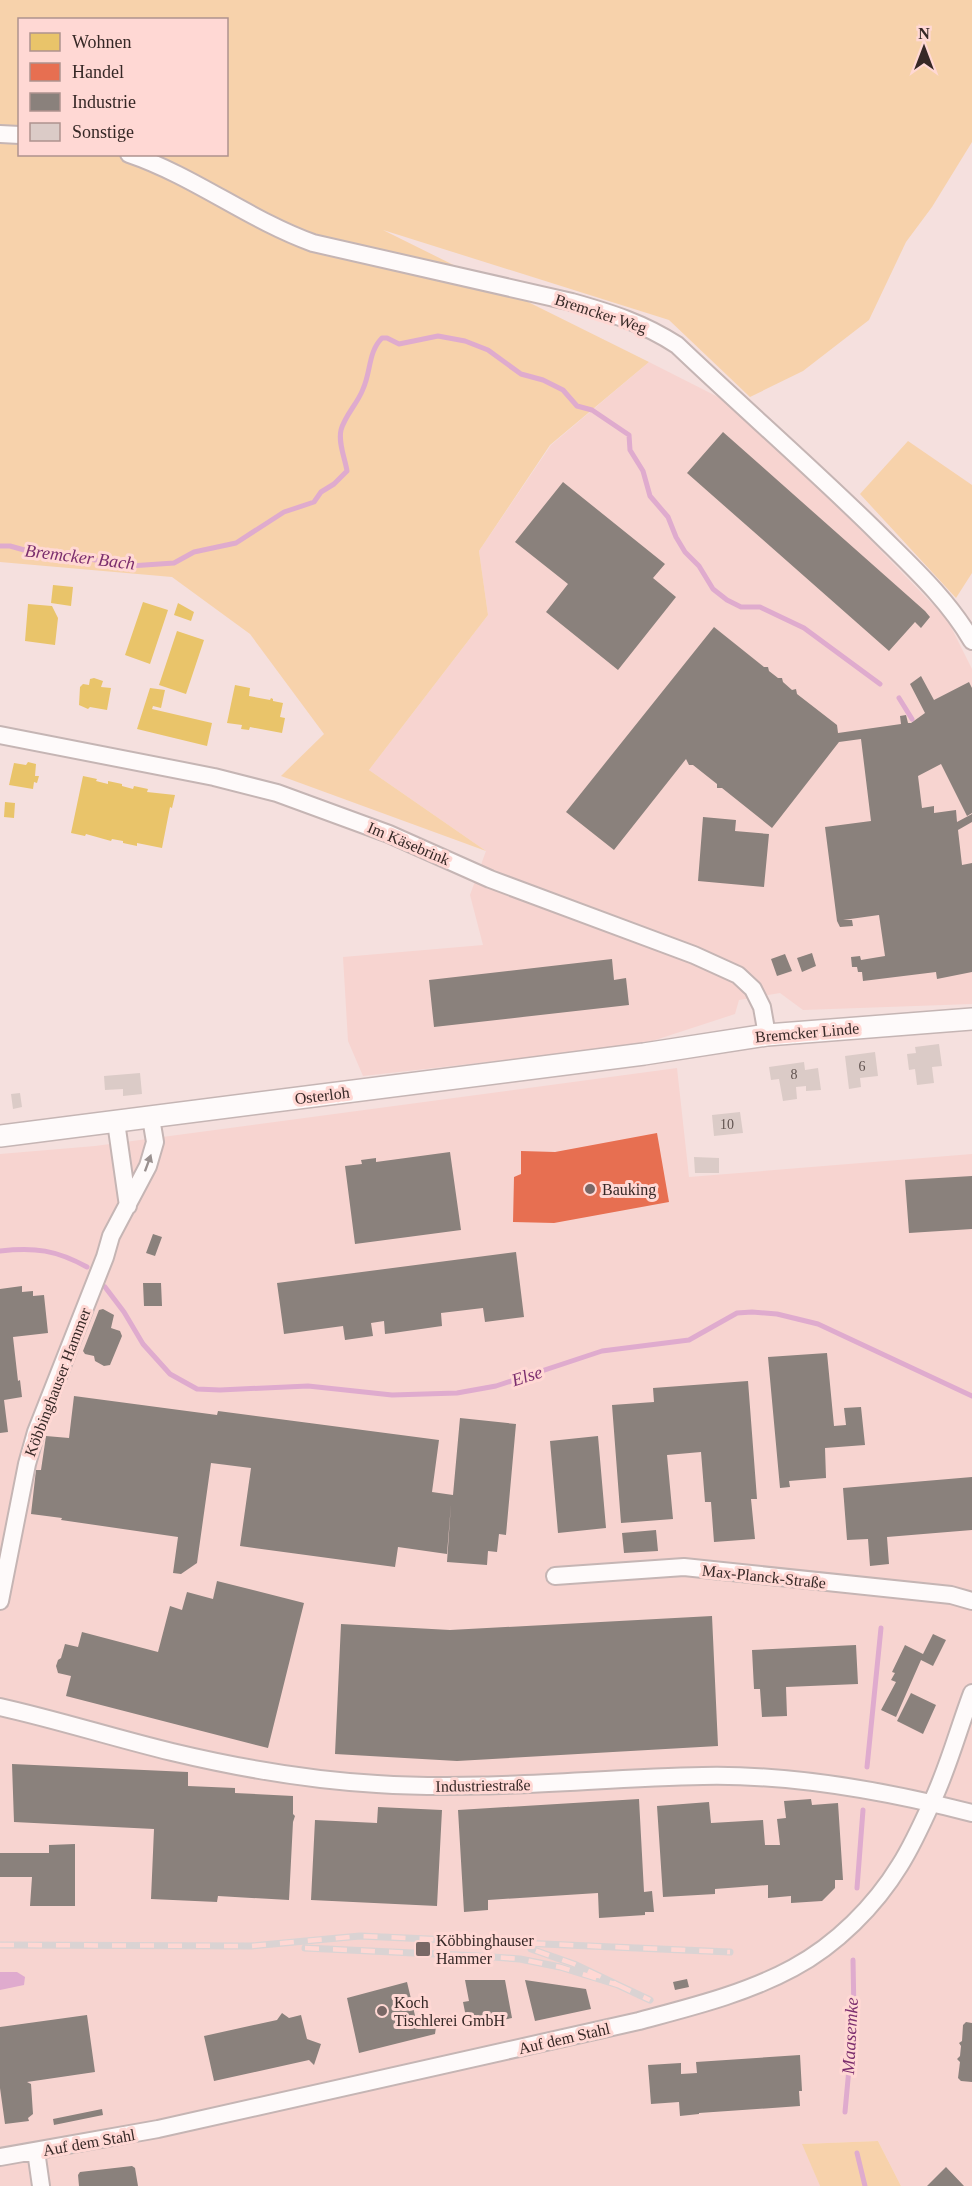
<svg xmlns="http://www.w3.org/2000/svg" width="972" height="2186" font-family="'Times New Roman',serif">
<rect width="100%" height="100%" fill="#f5e0de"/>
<path fill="#f7d4d0" d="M649,362L726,401L849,518L947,619L972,669V1004L803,1010L780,993L739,1000L735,1014L640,1045L363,1076L348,1041L343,957L483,945L470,895L486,851L369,770L488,615L479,551L551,445Z
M677,1068L689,1177L972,1154V2186H901L878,2141L803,2144L820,2186H0V1154L95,1146Z"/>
<path fill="#f7d2ab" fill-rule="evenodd" d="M0,0H972V142L932,207L906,242L869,320L803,371L750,397L669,320L383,230L649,362L550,445L479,551L488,615L369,770L486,851L281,776L324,734L250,634L172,577L0,562ZM20,20H226V154H20Z
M908,441L972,485V573L956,598L860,494Z
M878,2141L901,2186H820L802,2144Z"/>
<path fill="#dfabce" d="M0,1972H17L25,1977L24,1985L0,1990Z"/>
<path fill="#e9c46a" d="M53,585L73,587L71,606L51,603Z
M143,602L168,610L150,664L125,655Z
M178,603L194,612L191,621L174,615Z
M28,604L52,606L58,618L55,645L25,641Z
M177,631L204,640L186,694L159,685Z
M94,678L103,681L101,687L111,688L107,710L90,707L88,709L79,705L80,687L83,684L89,685L90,679Z
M235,685L250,688L249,696L270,700L271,698L273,699V701L283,703L280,717L285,718L282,733L250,727L249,730L241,729L242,725L227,723Z
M150,688L165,690L161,708L153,706L152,709L212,723L207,746L137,729Z
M28,762L36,764L35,776H39L37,783L34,782L33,789L9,785L14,763L26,765Z
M83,776L97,779L96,781L108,784V781L122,784V786L133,789L134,786L148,789L147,792L175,795L172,808L170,807L162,848L137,843V846L123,843V841L112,839L111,841L86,834L85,836L71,833Z
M5,802L15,803L14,818L4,817Z"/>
<path fill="#e76f51" d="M657,1133L669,1202L554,1223L513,1222L514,1177L521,1174V1151L555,1152Z"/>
<path fill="#8a817c" d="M723,432L925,611L930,617L921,628L915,622L889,651L687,473Z
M563,482L665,564L653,578L676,597L618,670L546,612L568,584L515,542Z
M714,627L764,667H768L769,671L778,678H782L783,682L792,690L796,689L797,694L837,725L838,733L901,724L900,716L906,715L908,723H911L925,713L910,684L921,676L934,700L969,682L972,688V813L967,816L941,764L918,776L922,808L934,806V813L956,810L957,822L972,814V822L958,830L962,865L972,863V972L937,979L936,972L863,981L862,972H858L857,967H852L851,957L860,956L861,960L885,956L879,915L843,920H852L853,926L840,927L837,921L825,827L871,821L861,739L839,742L772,828L722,788H717V784L693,765H689L686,759L614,850L566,812Z
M703,817L736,820L735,831L769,834L764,887L698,881Z
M812,953L816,966L802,972L797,958Z
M785,954L792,971L777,976L771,959Z
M612,959L614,980L626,978L629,1005L434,1027L429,980Z
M450,1152L461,1230L355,1244L345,1166L362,1164L361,1160L376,1158V1162Z
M972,1176V1229L909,1233L905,1180Z
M153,1234L162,1237L155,1256L146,1253Z
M516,1252L524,1317L485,1322L483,1308L441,1313L442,1326L393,1333L385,1334L384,1321L371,1323L373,1336L345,1340L343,1326L284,1334L277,1283Z
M143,1283H161L162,1306H144Z
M22,1286V1292L33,1291V1296L44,1295L48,1333L13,1337L18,1381L20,1380L22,1397L4,1400L8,1432L0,1433V1289Z
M103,1309L114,1315L111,1328L120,1331L122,1336L110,1365L104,1366L95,1361L94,1356L85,1354L83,1351L99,1310Z
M827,1353L834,1426L846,1425L844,1408L861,1407L865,1445L825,1448L826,1478L789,1481L790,1487L780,1488L768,1357Z
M748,1381L757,1499H751L755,1539L714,1542L711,1502H705L701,1452L667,1455L673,1519L621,1523L612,1405L654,1402L653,1388Z
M74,1396L217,1415L218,1411L439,1440L432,1492L453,1495L460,1418L516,1424L506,1535L499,1534L497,1552L488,1551L487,1565L447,1562L451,1504L447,1554L398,1547L395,1567L240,1546L251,1468L211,1463L197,1563L181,1574L173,1573L178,1537L61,1520L62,1518L31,1514L36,1470H41L46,1436L69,1438Z
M598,1436L606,1528L558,1533L550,1441Z
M972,1477V1530L887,1537L889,1564L870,1566L868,1539L847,1540L843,1488Z
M656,1530L658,1551L624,1553L622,1533Z
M217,1581L304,1603L268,1748L66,1696L71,1676L58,1673L56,1666L58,1660L61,1658L65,1644L78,1647L82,1632L158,1652L170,1606L182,1610L187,1592L213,1599Z
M712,1616L718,1746L457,1761L335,1754L341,1624L450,1630Z
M933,1634L946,1640L933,1666L921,1660L896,1717L881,1710L896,1682L891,1680L895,1673L892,1672L905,1645L923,1654Z
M856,1645L858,1684L786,1687L787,1716L762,1717L760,1689H754L752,1650Z
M911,1693L936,1705L923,1734L897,1721Z
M12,1764L188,1772V1786L235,1788V1793L293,1796V1814L295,1816L293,1822L289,1900L218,1896L217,1902L151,1899L154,1829L14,1822Z
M639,1799L644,1892L652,1891L654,1912H645V1915L599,1918L598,1893L488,1900V1910L464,1912L458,1810Z
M811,1799L812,1805L838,1803L843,1880H835V1888L822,1901L791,1903V1896L768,1898V1885L715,1889V1894L663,1897L657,1806L709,1802L711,1823L763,1820L765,1845H780L777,1819L786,1818L784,1801Z
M378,1807L442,1810L437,1906L311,1900L315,1820L377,1823Z
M75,1844V1906H30L32,1877H0V1853H49V1845Z
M687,1979L689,1987L675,1990L673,1982Z
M465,1980H505L512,2018L468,2027L463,2002L469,2001Z
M525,1980L586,1989L591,2009L535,2021Z
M407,1982L417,2024L432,2022L436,2027L435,2034L359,2053L347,1998Z
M282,2013L289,2018L301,2015L307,2039L321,2044L314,2065L309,2060L214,2081L204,2036L277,2020Z
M87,2015L95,2072L27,2082L31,2084L33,2114L28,2118L29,2121L5,2124L0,2088V2027Z
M966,2022L972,2023V2082L961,2081L958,2078L960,2062L957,2059L960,2056L961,2046L959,2043L962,2041L963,2025Z
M800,2055L802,2091H799L800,2106L699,2113V2114L680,2116L679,2102L651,2104L648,2065L681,2063V2074L697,2073L696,2062Z
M102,2109L103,2115L54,2125L53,2119Z
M132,2166L135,2168L138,2186H79L78,2175L80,2172Z
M946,2167L964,2186H927Z"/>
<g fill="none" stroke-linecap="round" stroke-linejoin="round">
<path stroke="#dfabce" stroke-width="5" d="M0,546H10L42,555L78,557L130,566L174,563L194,552L236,543L284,512L314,502L321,492L334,484L347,471C345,458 338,443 341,430C345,415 358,403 363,389C371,372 368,352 382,338H387L399,344L438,336L465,341L488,350L521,374L543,380L563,390L577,406L592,410L629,435L630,450L643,471L650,496L668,517L676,537L685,552L699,566L713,589L727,600L741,607H760L804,628L880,684
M899,698L912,719
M0,1251C35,1247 56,1250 87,1267
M105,1287L124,1312L143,1344L170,1374L197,1389L220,1390L308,1386L392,1395L457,1393L496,1386L602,1351L689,1340L737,1313L752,1312L777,1314L818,1324L972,1396
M867,1767L881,1628
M857,1888L863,1810
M845,2112L854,2014L853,1960
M857,2153L865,2186"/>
</g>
<path fill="#dbcbc7" d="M939,1044L942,1066L932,1067L934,1083L917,1085L915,1069L909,1070L907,1054L916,1053L915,1047Z
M875,1052L878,1076L860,1078L861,1087L849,1089L845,1056Z
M804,1062L805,1070L818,1068L821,1090L806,1091V1086L796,1087L797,1099L783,1101L779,1079L771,1080L769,1067Z
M140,1073L142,1094L123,1096V1089L105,1090L104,1076Z
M20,1093L22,1107L13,1109L11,1094Z
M740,1112L743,1133L714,1136L712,1115Z
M694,1157L719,1158V1173H695Z"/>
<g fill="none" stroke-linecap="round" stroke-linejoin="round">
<g stroke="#c5b5b4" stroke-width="20">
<path id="minor" d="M0,134L20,135
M129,154C194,176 249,220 313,243L572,302C611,313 643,323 677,345C743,408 811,467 875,530C910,565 947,598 972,641
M0,735L214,777L277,793L389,834L490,879L694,955L738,975L753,989L762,1007L767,1035
M116,1122L128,1206
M555,1576L684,1567L951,1595L972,1601
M0,1601L27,1464L36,1432L105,1257L111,1236L148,1166L155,1142L151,1118
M0,1707C58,1720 114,1738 172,1752C239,1768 308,1780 377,1784C486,1791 594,1778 703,1776C793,1774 886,1791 972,1813
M36,2151L41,2186
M0,2157L158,2129L639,2021C691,2007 745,1994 793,1968C836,1945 875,1906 900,1865C912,1846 922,1824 931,1804C948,1769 958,1730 972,1693"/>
</g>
<g stroke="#c5b5b4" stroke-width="24">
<path id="major" d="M0,1136L644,1054L767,1035L972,1019"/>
</g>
<use href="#minor" stroke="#fefafa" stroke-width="16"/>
<use href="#major" stroke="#fefafa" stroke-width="21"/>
<g stroke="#dad3d3" stroke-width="7">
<path id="rail" d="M0,1945L251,1946L360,1936L730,1952
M305,1948L479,1956L520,1959L560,1967L618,1985L574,1964L531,1949
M618,1985L650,2000"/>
</g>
<use href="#rail" stroke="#ffd8d4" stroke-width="4.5" stroke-dasharray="14" stroke-linecap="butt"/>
</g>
<defs><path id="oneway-solid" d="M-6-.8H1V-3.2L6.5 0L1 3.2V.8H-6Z" transform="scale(1.5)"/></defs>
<use fill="#9a9190" href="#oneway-solid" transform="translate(148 1163) rotate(-70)"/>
<g fill="#796866" stroke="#ffd8d4" stroke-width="2">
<circle cx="590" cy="1189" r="6"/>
<rect x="415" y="1941" width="16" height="16" rx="3"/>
<circle cx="382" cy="2011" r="6"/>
</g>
<g text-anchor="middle" stroke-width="6" stroke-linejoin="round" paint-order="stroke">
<g font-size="14" fill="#60524f">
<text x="862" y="1071">6</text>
<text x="794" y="1079">8</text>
<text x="727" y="1129">10</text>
</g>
<g font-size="16" fill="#362826" stroke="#ffd8d4">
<text transform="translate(601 313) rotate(18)" y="6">Bremcker Weg</text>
<text transform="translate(409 843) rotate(23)" y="6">Im Käsebrink</text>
<text transform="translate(807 1032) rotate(-5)" y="6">Bremcker Linde</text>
<text transform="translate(322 1095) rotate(-7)" y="6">Osterloh</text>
<text transform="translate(57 1382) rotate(-69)" y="6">Köbbinghauser Hammer</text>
<text transform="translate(764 1576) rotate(6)" y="6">Max-Planck-Straße</text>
<text transform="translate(483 1785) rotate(-1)" y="6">Industriestraße</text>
<text transform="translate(564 2038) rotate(-13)" y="6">Auf dem Stahl</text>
<text transform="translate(89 2142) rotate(-10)" y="6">Auf dem Stahl</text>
</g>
<g font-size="16" fill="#362826" stroke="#ffd8d4" text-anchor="start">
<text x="602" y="1195">Bauking</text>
<text x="436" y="1946">Köbbinghauser<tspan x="436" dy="18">Hammer</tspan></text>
<text x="394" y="2008">Koch<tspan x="394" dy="18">Tischlerei GmbH</tspan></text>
</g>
<g font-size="18" font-style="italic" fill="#7c2e6e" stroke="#ffd8d4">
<text transform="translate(80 557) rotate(7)" y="6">Bremcker Bach</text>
<text transform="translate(527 1376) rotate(-18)" y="6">Else</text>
<text transform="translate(850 2036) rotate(-87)" y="6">Maasemke</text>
</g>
</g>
<rect x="18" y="18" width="210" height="138" fill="#ffd8d4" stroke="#af928e" stroke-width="1.5"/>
<rect x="30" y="33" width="30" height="18" fill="#e9c46a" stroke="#af928e" stroke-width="1.5"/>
<text x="72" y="48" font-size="18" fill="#362826">Wohnen</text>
<rect x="30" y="63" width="30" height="18" fill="#e76f51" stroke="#af928e" stroke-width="1.5"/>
<text x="72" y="78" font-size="18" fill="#362826">Handel</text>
<rect x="30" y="93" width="30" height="18" fill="#8a817c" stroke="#af928e" stroke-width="1.5"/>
<text x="72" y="108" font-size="18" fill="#362826">Industrie</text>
<rect x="30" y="123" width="30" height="18" fill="#dbcbc7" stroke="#af928e" stroke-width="1.5"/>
<text x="72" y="138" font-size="18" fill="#362826">Sonstige</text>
<g transform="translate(924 48)" stroke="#ffd8d4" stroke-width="4.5" paint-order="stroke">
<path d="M0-4.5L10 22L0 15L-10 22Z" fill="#362826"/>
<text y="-9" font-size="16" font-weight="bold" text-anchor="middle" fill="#362826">N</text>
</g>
</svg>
